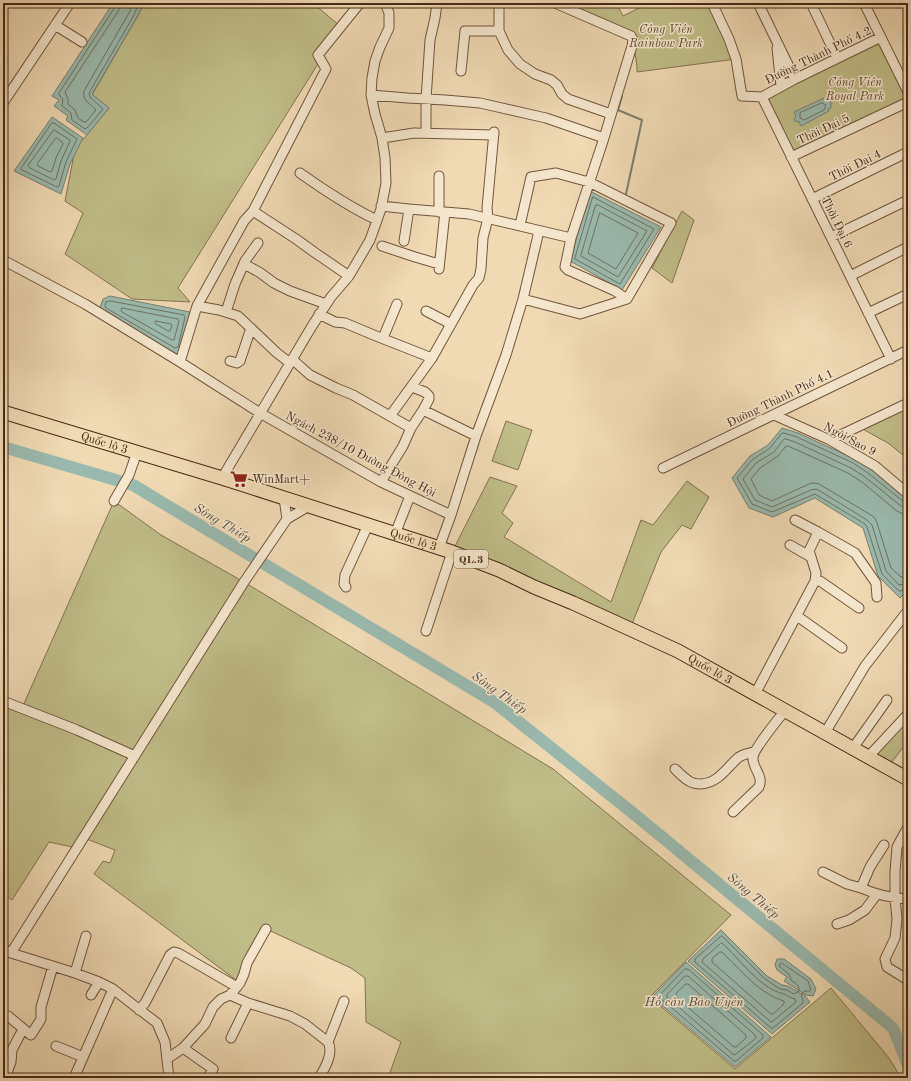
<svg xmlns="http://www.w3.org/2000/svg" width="911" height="1081" font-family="'Old Standard TT',serif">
<rect width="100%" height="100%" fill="#f0dab4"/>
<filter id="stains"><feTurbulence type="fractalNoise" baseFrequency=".005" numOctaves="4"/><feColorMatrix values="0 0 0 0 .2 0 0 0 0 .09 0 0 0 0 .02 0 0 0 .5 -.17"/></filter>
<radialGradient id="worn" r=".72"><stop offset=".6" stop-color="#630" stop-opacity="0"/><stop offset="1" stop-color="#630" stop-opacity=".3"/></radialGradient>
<path fill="#c0bd88" stroke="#84734f" d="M144,3H313L341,27L178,288L190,302L132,299L65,254L83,213L65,201L75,149L109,108L92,95L137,17Z
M556,3H616L623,16L649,3H712L736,59L637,72V67L633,38Z
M881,37L908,92V102L791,157L762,97Z
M682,211L694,220L672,283L652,268Z
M908,403V459L888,443L859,427Z
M506,421L532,430L518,470L492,461Z
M490,477L517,486L502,513L513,523L504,537L611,602L641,520L653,525L687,481L709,497L691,529L682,525L661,552L630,629L452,552Z
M114,501L161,535L244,582L553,769L731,915L650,997L735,1069L831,988L889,1058L901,1078H388L401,1042L366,1022L365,978L351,968L266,929L240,983L94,874L103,861L110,863L115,850L84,838L77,848L49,842L12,900L3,894V701L22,708Z
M908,715V741L888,767L869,756Z"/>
<path fill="#9abaaf" stroke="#798072" d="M113,3H144L137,17L92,94L109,108L87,135L66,120L68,116L54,106L59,100L52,96Z
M824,98L825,100H829L831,102V108L828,109L829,111L801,126L799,122L795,121L794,119L796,116L794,112Z
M52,117L83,138L70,164L61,194L14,171Z
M590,191L661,227L622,290L570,261Z
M110,296L190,312L180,356L102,310L100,308L103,299Z
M782,428L798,433L855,459L871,469L908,500V590L900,598L878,576L863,528L815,498L773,517L749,508L732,478L750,456L768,445Z
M721,930L767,976L782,985L788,986L805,996L810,1002L772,1034L688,961Z
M777,959H784L811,979L816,989L813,996L806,995L784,981L787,977L777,970L775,965Z
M686,962L771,1037L735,1067L652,997Z"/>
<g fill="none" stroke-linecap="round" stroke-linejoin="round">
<path stroke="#717262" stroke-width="1" d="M116,3L115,7L59,93V95L63,99L62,106L71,113L72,120L85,129L87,128L103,109L102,108L90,97L89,93L134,15L139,3
M121,3L119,10L65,92L68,99V104L75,110L78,118L84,122H86L96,110C90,103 82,101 84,91L129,13L134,3
M822,103L826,105L824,110L804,120L800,118V113Z
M52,123H54L77,139L66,162L59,186L57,187L22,170L21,169Z
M54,130L70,140V141L61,161L56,179L54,180L30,168L28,166Z
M57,138L62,142L63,144L56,158L52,171L50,172L38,166L37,164L55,139Z
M593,197L654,229L620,284L575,259Z
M596,205H598L647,231L618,277L581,256Z
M600,213L638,233L616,269L588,253L599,215Z
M111,301L184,315L185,317L178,347L175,348L106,308L105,306L106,302Z
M122,308L178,319L179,321L174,340H172L122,312L121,310Z
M156,321L171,324L172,325L170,331H168L156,324L155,323Z
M908,503L904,502L868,473L853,463L797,437L784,433H782L770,448L752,460L737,478L752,504L772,512L815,494L865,524L867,527L882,574L899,591H901L905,588H908
M908,508L901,506L865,477L851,468L795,442L786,439H784L774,452L756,463L743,479L755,500L772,507L811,490L816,489L820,491L867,520L872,525L886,571L899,585L908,583
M908,514H903L897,511L862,482L848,473L788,446H786L778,456L760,468L751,479L759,495L772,501L809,484L813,483L819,484L871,515L875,518L877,523L891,568L901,577H908
M722,936L765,979L780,989L787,990L794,994L799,991C800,985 795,983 791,980L789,974L780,967L779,965L781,963L783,964L808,981L811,990L810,991H805L802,993C800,997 804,999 803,1003L773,1028H771L695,962V959L720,937Z
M722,943C741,960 759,988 784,994C788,996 791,998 795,999L796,1002L773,1021L771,1022L702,962L703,959L720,944Z
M720,952H722C741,970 758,993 784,1001V1004L773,1014H771L712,962V959Z
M685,969H688L763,1035V1038L736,1061H734L659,997L660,995Z
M685,976H688L755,1035L756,1038L736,1054L734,1055L667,997V995Z
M686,984H688L746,1035V1038L736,1047H734L676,997V994Z"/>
<path stroke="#798072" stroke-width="2" d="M622,96L618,110L642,120L626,194"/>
<path stroke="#9abaaf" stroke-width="12" d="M3,447L133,485L494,702L639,818L893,1028L908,1065"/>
<g stroke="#72553e" stroke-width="11">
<path id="minor" d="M499,3V31L508,50L520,64L535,74L551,80L557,85L562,94L568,99L611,114
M555,3L631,36L633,40L632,46L604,138L571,238
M712,3L729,39L736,59L742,96L762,97L795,79L881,37
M758,3L795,79
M811,3L837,58
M864,3L908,92
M55,25L82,42
M777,48L781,86
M461,71L465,31H499
M371,95L407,98L445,100L480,103L546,118L604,138
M762,97L891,359
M3,103L70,3
M426,133V99L430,40L435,18L437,3
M382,138L414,133L494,135
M791,157L908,102
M300,173C324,190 349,207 377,220
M439,176V212
M812,199L908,152
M381,206L409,209L469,214L571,238L565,267L568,270L615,291L627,299
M253,211L296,239L314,252L349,276
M520,225L531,177L556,173L589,182L671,223L627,299L580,314L523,299
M831,237L908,200
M404,241L409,209
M382,246L415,257L439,264
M3,260L85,304L180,362L260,413L381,482L451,515
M244,264L259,272L274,283L290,291L326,304
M439,269L445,212
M850,276L908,247
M197,306L219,310L238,316L277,353L290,363
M426,311L451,324
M226,312L235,284L245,261L258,243
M868,313L908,294
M319,314L335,322L345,323L376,336L432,358
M383,338L397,304
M292,359L310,375L336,388L353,395L411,428
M230,361L237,363L240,361L251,328
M180,362L197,306L244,221L253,211L326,69L318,55L360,3
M423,410L476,436
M774,415L830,440L875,466L908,494
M390,416L432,358L473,285L479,278L481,269L483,238L488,218L487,208L494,132
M830,440L908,403
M663,468L908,350
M222,478L312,326L331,297L349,276L370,240L381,209L386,183L385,158L382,138L375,114L371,95L372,78L375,61L380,47L389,28V13L385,3
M381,482L403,446L411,428L423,410L429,399V396L425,392L412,387
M284,498L287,519
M114,501L129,475L137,452
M795,520L818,532
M395,534L410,496
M439,548L451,515L476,436L506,355L523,299L539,231
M811,557L809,551L818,532L855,553L876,583L877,597
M815,581H820L859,608
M346,587L344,584L345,575L368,525
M797,616L842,648
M426,631L452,552
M755,694L815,581L816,573L811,557L790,545
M3,701L77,730L135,756
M825,733L865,666L906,613L908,615
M853,748L887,700
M869,756L908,714
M675,769C679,773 684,778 689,781C692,783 698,784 701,784C719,783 727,767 739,757C744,754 749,753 754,752
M733,812L759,787C764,775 752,769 753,757C754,749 778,719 785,711
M908,827L897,847L895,872V899L897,919L895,938L885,959L887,967L908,980
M884,845L870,867L861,888C877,895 891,898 908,899
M823,872L847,884L861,888
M837,924L849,920L865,910L877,894
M3,949L11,953L75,973L99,982L113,989L136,1007L157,1023L165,1042L169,1078
M11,953L244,582L287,519L309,506
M75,973L86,936
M91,995L99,982
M230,995L248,1003L290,1016L305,1024L328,1042C334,1053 325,1068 319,1078
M139,1010L145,1003L170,955L174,952L178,953L237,987
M3,1014L8,1016L31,1035L41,1019V1007L53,966
M231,1038L248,1003
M328,1042L344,1001
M56,1046L83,1057
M183,1048L213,1069L208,1078
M167,1059L183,1048L205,1024L213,1007L221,999L230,995L240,983L244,974L247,963L266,929
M5,1078L11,1062L12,1050L23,1029
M74,1078L113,989"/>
</g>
<g stroke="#482916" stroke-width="15">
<g id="highway">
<path id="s1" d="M3,412L222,478L452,552L499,570L534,587L573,603L678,651L908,779"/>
</g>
</g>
<use href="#minor" stroke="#f5e7ce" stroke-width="9"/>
<use href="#highway" stroke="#f0dab4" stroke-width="13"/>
</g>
<defs>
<g id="supermarket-bare" transform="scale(1.38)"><path d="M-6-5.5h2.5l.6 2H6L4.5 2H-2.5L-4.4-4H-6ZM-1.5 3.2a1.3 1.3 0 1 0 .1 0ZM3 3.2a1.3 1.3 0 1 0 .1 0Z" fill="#8f2418" stroke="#f5e7ce" stroke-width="2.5" paint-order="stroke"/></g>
</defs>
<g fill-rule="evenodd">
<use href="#supermarket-bare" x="239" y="479"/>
</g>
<g text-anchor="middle" stroke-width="3" stroke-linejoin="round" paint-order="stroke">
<rect fill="#f5e7ce" stroke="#7c624d" stroke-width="1" x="454" y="550" width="34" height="18" rx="3"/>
<g font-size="11" font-weight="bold" fill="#482916">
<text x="471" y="563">QL.3</text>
</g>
<g font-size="12" font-style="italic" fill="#60472d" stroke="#f5e7ce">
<text x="666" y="33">Công Viên<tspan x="666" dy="14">Rainbow Park</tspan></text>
<text x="855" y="86">Công Viên<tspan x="855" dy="14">Royal Park</tspan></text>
</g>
<g font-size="12" fill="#482916" stroke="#f5e7ce">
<text transform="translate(818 55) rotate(-26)" y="4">Đường Thành Phố 4.2</text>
<text transform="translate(823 129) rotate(-25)" y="4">Thời Đại 5</text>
<text transform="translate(855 165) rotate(-26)" y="4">Thời Đại 4</text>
<text transform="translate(837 222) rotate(64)" y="4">Thời Đại 6</text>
<text transform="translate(780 398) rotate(-26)" y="4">Đường Thành Phố 4.1</text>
<text transform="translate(850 439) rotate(28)" y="4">Ngôi Sao 9</text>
<text dy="4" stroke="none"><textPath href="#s1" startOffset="106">Quốc lộ 3</textPath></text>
<text transform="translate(361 454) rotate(28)" y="4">Ngách 238/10 Đường Đông Hội</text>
<text dy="4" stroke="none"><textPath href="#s1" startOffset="430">Quốc lộ 3</textPath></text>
<text dy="4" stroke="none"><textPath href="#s1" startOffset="754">Quốc lộ 3</textPath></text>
</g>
<g font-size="12" fill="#482916" stroke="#f5e7ce" text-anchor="start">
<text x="252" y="483">WinMart+</text>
</g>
<g font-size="13" font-style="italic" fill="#5c4d3c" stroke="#f5e7ce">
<text transform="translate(223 522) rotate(31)" y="5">Sông Thiếp</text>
<text transform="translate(500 692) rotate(35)" y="5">Sông Thiếp</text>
<text transform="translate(754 895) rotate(40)" y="5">Sông Thiếp</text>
<text x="694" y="1006">Hồ câu Bảo Uyên</text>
</g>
</g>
<rect width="911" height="1081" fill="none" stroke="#f0dab4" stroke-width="16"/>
<rect x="4" y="4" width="903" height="1073" fill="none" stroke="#482916" stroke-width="2"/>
<rect x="8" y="8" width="895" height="1065" fill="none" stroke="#482916"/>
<rect width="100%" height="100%" filter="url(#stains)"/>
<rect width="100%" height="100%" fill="url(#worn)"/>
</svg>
